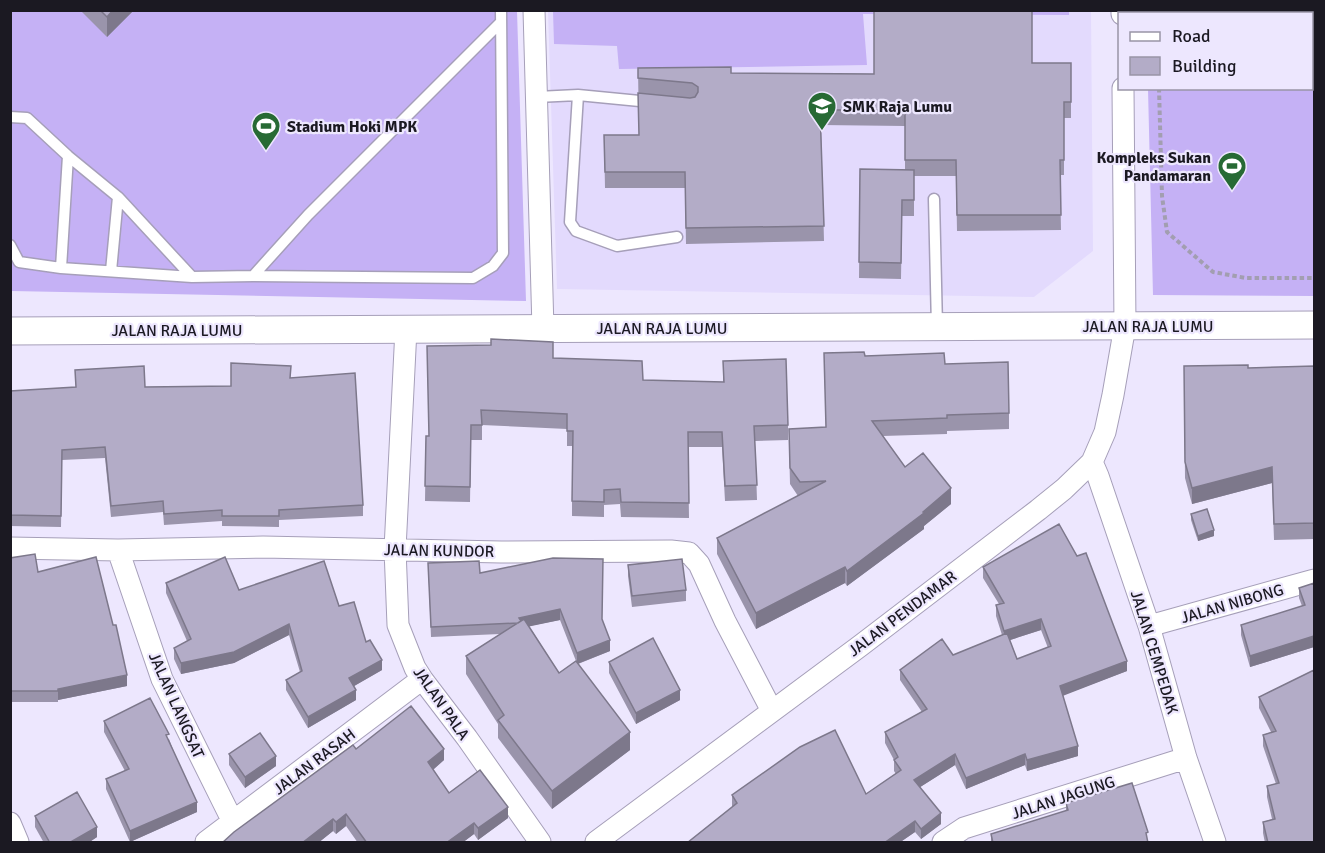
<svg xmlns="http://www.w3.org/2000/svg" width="1325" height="853" font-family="Signika,sans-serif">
<rect width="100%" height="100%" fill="#ede7fe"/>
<path fill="#e3dafd" d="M548,11H1091L1093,251L1034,297L557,289Z"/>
<path fill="#c5b1f5" d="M11,11H517L526,301L11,291Z
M553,11H1069V15L863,14L867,65L619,69L617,46L554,44Z
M1146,11H1314V296L1153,295L1148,89L1312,88V14H1146Z"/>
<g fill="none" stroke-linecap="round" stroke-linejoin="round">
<g stroke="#a69fb9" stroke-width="13">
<path id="service" d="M578,95L570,222L576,231L617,246L677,237
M537,97L578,95L650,102
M10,117L27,118L68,156L118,197L192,277
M934,199L937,327
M10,245L19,262L61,268L192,277L253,276L473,278L493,266L503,253L501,10
M61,268L68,156
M111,271L118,197
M253,276L308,215L500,23"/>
</g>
<g stroke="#a69fb9" stroke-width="23">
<path id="minor" d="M534,10L543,329
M1122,10V14
M406,329L395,549L398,625L415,668L422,679L467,738L540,842
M1092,462L1098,476L1149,626L1186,758L1215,842
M10,548L118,550L263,547L501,552L671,551L689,553L699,564L725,621L772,711
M118,550L162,679L233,822
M1149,626L1314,580
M10,823L18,842
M206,842L422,679
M596,842L860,646L1038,510L1064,489L1092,462L1105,432L1113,395L1125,326L1123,88
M943,842L964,828L1186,758"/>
</g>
<g stroke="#a69fb9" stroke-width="29">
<path id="tertiary" d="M10,331L1314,325"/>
</g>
<path stroke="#a29eb0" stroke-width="4" stroke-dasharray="4.5 3" stroke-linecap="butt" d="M1157,10L1158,14
M1159,88L1162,196L1167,232L1213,272L1246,278H1314"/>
<use href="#service" stroke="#fff" stroke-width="10"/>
<use href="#minor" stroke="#fff" stroke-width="21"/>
<use href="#tertiary" stroke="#fff" stroke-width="27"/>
</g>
<path fill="#9a94ab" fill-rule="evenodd" d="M80,10H134L107,37Z
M1032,63H1071V118H1064V175H1060L1061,230L957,231L956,176H914V216H902L901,279L859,278L860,169L905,170V126L821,125L824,241L686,244L685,188H605L604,135H639L638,68L731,73L874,74Z
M427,346L553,358L643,380L723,382V361L788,425V440L755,441L757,500L725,501L722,447H688L689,518L621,517L620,504L604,505V517L572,516V446H567V429L482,425V440H471L470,502L425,501L426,436H429Z
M824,353L865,356L945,364L1009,413V429L947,431V434L883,436L905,467L951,504L924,526V529L847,586L845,583L756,629L717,554V538L798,496L790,484L789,445L826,427Z
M1184,366L1248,368L1314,366V539L1274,540L1272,483L1192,504L1185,478Z
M75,370L145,387L231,386L291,378L363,505V516L279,520V527L222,526V521L164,525L163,512L111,517L105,458L62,460L61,527L10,526V391L76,387Z
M1191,514L1214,536L1198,541L1191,520Z
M10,558L38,572L127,686L58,700V702H10Z
M428,563L480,573L602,619L610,651L578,664L630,750L552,809L498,738V724L466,674V656L500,634L431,637ZM560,620L576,661L559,673L529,626Z
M628,565L686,590V601L632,607L628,576Z
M983,567L1127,671L1063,695L1078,756L1027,771L1025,765L966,789L955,765L920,787L941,824L921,839L915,832L899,843H687L732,807V795L866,794L896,774L894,771V760L885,743V732L922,712L900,680V670L953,655L1002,635L996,616V605L999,604L983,578ZM1041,630L1048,648L1017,659L1010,640Z
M166,583L239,590L339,606L366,642L382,670L354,686L356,700L308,728L286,690V680L300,672L289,635L234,663L181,674L174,659V648L187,641L166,593Z
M1314,583V647L1250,667L1241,635V625L1302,606L1299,598V588Z
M609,662L680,700L636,724L609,673Z
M1314,670V843H1265L1263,833V822L1272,819L1267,797V786L1276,784L1263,746V735L1271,732L1259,708V697Z
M104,721L169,739L197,812L130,842L106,789V779L125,771L104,732Z
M356,749L444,760L433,770L449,793L508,818L478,840L474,834L462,843H358L346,826L336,834L333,831L318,843H222Z
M229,754L276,766L245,788L229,765Z
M1066,803L1148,843H991V834L1066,811Z
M35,816L97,837L88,843H44L35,827Z"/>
<path fill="#7d788b" d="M113,10H134L107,37V17Z
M1272,467V483L1192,504V488Z
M951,488V504L924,526V529L847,586V571Z
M1214,530V536L1198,541V536Z
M845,567V583L756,629V613Z
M560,609V620L522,628L519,618Z
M1041,619V630L1004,642V631Z
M289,624V635L234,663L181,674V663Z
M1314,636V647L1250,667V656Z
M610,640V651L577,664V653Z
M382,660V670L349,689V678Z
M1127,661V671L1060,697V686Z
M127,675V686L58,700V689Z
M356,690V700L308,728V717Z
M680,690V700L636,724V713Z
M630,732V750L552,809V791Z
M1078,746V756L1027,771V760Z
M444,749V760L428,774V762Z
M955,754V765L914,791V780Z
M1025,754V765L966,789V778Z
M276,756V766L245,788V777Z
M197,802V812L130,842V831Z
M508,807V818L478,840V828Z
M941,813V824L921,839V829Z
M346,814V826L336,834V822Z
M333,819V831L318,843H302Z
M915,821V832L899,843H884Z
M474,823V834L462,843H446Z
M97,827V837L88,843H69Z"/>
<path fill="#b3acc7" stroke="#7d788b" stroke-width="1.5" d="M100,10H113L107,17Z
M874,10L1032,11V63H1071V102H1064V160H1060L1061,215H957L956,160H905V110H820L824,226L686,228L685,172H605L604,135H639L638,93L690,98L695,97L698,92V87L692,83L638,78V68L731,67V73L874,74Z
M860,169L914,170V200H902L901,263L859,262Z
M491,339L553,342V358L642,361L643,380L724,382L723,361L786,359L788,425L754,426L757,485L725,486L722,432H688L689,503L621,502L620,489L604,490V502L572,501L573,431H567V414L481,410L482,425H471L470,487L425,486L426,436H429L427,346L491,345Z
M864,352L865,356L944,353L945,364L1008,362L1009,413L947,415V418L872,421L905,467L923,453L951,488L923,512L924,513L847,571L845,567L756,613L717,538L826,481L800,482L790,468L789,429L826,427L824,353Z
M231,363L291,366L290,378L355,373L363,505L279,510V516H222V510L164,514L163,501L111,506L105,447L62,450L61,516L10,515V391L76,387L75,370L144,366L145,387L231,386Z
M1248,365V368L1314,366V523L1274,524L1272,467L1192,488L1185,462L1184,366Z
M1207,509L1214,530L1198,536L1191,514Z
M1059,524L1077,556L1086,553L1127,661L1060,686L1078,746L1027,760L1025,754L966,778L955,754L914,780L941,813L921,829L915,821L884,843H687L737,803L732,795L800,747L835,730L866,794L901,770L894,760L898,757L885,732L927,709L900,670L942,639L953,655L1007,633L1017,659L1051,646L1041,619L1004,631L996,605L1004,603L983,567Z
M35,554L38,572L96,557L113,625H116L127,675L58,689V691H10V558Z
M225,557L239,590L324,561L339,606L354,602L366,642L370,640L382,660L349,678L356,690L308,717L286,680L302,671L289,624L234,652L181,663L174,648L191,639L166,583Z
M553,558L603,559L602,619L610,640L577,653L560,609L519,618L521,621L518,623L431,627L428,563L479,561L480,573Z
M682,559L686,590L632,596L628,565Z
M1314,583V636L1250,656L1241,625L1305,605L1299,588Z
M524,619L559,673L576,661L630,732L552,791L498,720L504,715L466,656Z
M653,638L680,690L636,713L609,662Z
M1314,670V843H1268L1263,822L1275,819L1267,786L1279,783L1263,735L1276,731L1259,697Z
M150,698L169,734L166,735L197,802L130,831L106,779L129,769L104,721Z
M411,706L444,749L428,762L449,793L480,770L508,807L478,828L474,823L446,843H367L346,814L336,822L333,819L302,843H222L234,832L353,745L356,749Z
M260,733L276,756L245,777L229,754Z
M1132,783L1148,832L1146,833L1148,843H993L991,834L1068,810L1066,803Z
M77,792L97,827L69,843H50L35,816Z"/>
<defs>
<g id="school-pin" transform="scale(1.5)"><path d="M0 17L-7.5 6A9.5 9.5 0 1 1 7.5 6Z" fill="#276a34" stroke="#ede7fe"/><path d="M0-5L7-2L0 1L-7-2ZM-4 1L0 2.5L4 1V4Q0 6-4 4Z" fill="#fff"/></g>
<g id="stadium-pin" transform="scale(1.5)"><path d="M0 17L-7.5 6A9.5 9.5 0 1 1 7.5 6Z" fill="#276a34" stroke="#ede7fe"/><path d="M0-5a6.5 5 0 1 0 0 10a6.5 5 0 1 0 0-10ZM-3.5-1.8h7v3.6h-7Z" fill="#fff"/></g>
</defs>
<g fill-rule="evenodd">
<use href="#school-pin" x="822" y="106"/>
<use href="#stadium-pin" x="266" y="126"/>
<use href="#stadium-pin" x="1232" y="166"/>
</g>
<g text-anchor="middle" stroke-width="4.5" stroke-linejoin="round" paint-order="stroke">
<g font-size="16" font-weight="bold" fill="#1b1922" stroke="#ede7fe" text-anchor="start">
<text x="843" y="112">SMK Raja Lumu</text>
<text x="287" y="132">Stadium Hoki MPK</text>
<text x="1211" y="163" text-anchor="end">Kompleks Sukan<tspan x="1211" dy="18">Pandamaran</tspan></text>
</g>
<g font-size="16" fill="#1b1922" stroke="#ede7fe">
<text x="1148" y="332">JALAN RAJA LUMU</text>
<text x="662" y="334">JALAN RAJA LUMU</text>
<text x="177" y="336">JALAN RAJA LUMU</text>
<text transform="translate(439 550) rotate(1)" y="6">JALAN KUNDOR</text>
<text transform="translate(1232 603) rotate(-16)" y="6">JALAN NIBONG</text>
<text transform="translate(902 613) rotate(-37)" y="6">JALAN PENDAMAR</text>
<text transform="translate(1155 652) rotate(73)" y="6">JALAN CEMPEDAK</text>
<text transform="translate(442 703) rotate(55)" y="6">JALAN PALA</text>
<text transform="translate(177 705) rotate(66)" y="6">JALAN LANGSAT</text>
<text transform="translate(314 761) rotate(-37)" y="6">JALAN RASAH</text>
<text transform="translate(1063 797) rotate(-18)" y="6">JALAN JAGUNG</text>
</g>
</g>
<rect width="1325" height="853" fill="none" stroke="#1b1922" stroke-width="24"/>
<rect x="1118" y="12" width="195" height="78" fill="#ede7fe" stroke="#9995a6" stroke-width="1.5"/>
<rect x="1130" y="32" width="30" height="9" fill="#ffffff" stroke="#9995a6" stroke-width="1.5"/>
<text x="1172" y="42" font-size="18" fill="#1b1922">Road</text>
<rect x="1130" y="57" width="30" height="18" fill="#b3acc7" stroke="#9995a6" stroke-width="1.5"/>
<text x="1172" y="72" font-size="18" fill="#1b1922">Building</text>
</svg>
